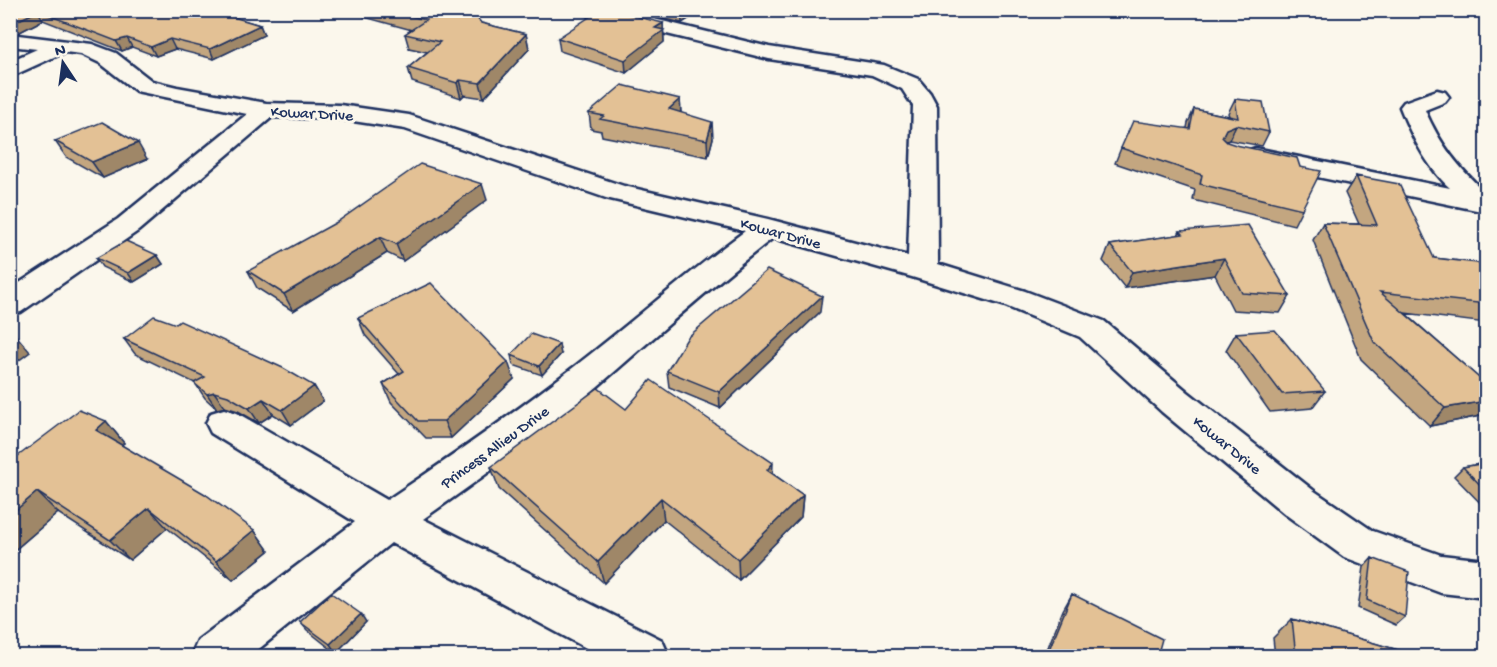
<svg xmlns="http://www.w3.org/2000/svg" width="1497" height="667" font-family="'Gochi Hand',sans-serif">
<rect width="100%" height="100%" fill="#fbf7ec"/>
<filter id="ink" filterUnits="userSpaceOnUse"><feTurbulence type="fractalNoise" baseFrequency=".0167" numOctaves="2"/><feDisplacementMap in="SourceGraphic" scale="12" xChannelSelector="R" yChannelSelector="G"/><feConvolveMatrix kernelMatrix="1 2 1 2 8 2 1 2 1" color-interpolation-filters="sRGB"/></filter>
<g filter="url(#ink)">
<g fill="none" stroke-linecap="round" stroke-linejoin="round">
<g stroke="#1b2f5e" stroke-width="5">
<path id="minor" d="M583,10H617L769,47L884,65L918,79L930,93L937,106L938,264L1025,291L1104,321L1188,392L1313,490L1373,531L1441,555L1486,560V598L1441,593L1344,557L1285,514L1162,412L1080,337L1003,305L912,277L773,238C712,285 656,336 598,386C542,434 483,477 423,519L662,640L669,656H601L391,543L250,656H191L198,640L355,522L211,433L206,423L211,413L224,409L237,413L387,500C450,458 510,416 570,370C629,325 685,275 745,231L606,198L405,129L340,119L272,117L138,231L21,312L10,314V289L118,219L247,114L136,91L100,63L81,54L65,52L10,77V61L37,49L10,46V34L92,44L116,53L152,81L177,87L266,103L340,105L409,115L624,186L768,219L908,256L913,106L902,89L872,75L769,59L585,14Z
M1437,90L1445,92L1449,97L1445,102L1425,110C1440,145 1459,168 1486,193V212L1255,164L1246,161L1242,156L1246,151L1255,148L1450,188C1427,167 1411,135 1400,107L1404,102Z"/>
</g>
<use href="#minor" fill="#fbf7ec" fill-rule="evenodd"/>
</g>
<path fill="#c3a680" stroke="#1b2f5e" stroke-width="1.5" d="M10,10H210L260,25L264,35L214,59L175,49L156,56L132,47L122,51L43,20L18,33L10,32Z
M362,10H471L481,23L526,34L529,49L484,98L464,95L461,98L412,82L408,68L427,52L409,48L405,34L412,30L364,17Z
M629,10H694L695,15L682,23Z
M663,23L664,42L626,73L560,51L558,38Z
M680,99L681,113L713,138L708,157L602,136L601,131L591,129L589,113Z
M1235,99L1269,132L1262,146L1229,140L1226,141L1302,209L1294,225L1193,200L1195,190L1115,163L1121,148L1187,128L1188,123L1194,109L1229,116L1228,113Z
M55,141L147,159L103,178L66,157Z
M1356,176L1434,258L1486,264V323L1405,313L1486,384V414L1485,415L1430,426L1361,359L1313,240L1323,223L1359,224L1345,193Z
M487,200L403,261L387,253L293,311L257,288L248,271Z
M1180,231L1290,296L1280,313L1233,310L1215,275L1125,288L1103,261L1110,245L1178,235Z
M157,255L163,264L134,282L102,267L96,258Z
M820,312L720,408L669,387L667,371Z
M358,318L514,379L451,438H426L391,402L383,384L399,374L365,335Z
M1236,333L1325,391L1312,408L1270,412L1226,350Z
M124,339L314,386L323,401L291,425L273,414L259,423L238,411L225,407L217,409L205,398L195,383L135,354Z
M561,354L542,375L513,365L511,355Z
M626,409L773,474L803,495L801,517L739,580L664,520L604,583L499,489L491,467Z
M106,421L124,443L121,445L254,530L269,551L233,580L167,528L130,560L58,513L10,554V462Z
M1486,463V509L1454,476L1463,467Z
M1372,558L1405,617L1396,625L1358,608L1364,567Z
M1072,594L1157,657H1044L1063,610Z
M1292,619L1422,657H1275L1273,638Z
M300,622H366L336,653L307,630Z"/>
<path fill="#9f8768" stroke="#1b2f5e" stroke-width="1.5" d="M681,10H694L695,15L682,23Z
M38,11L43,20L18,33L12,23Z
M663,23L664,42L626,73L625,60L655,28Z
M260,25L264,35L214,59L210,49Z
M526,34L529,49L484,98L480,83Z
M127,38L132,47L122,51L116,41Z
M170,39L175,49L156,56L151,47Z
M460,80L464,95L461,98L457,83Z
M680,99L681,115L669,109Z
M712,122L713,138L708,157L707,140Z
M1236,125L1229,140L1219,144L1226,129Z
M138,143L147,159L103,178L92,162Z
M482,184L487,200L403,261L396,244Z
M380,237L387,253L293,311L284,294Z
M157,255L163,264L134,282L128,273Z
M1224,258L1215,275L1125,288L1132,272Z
M822,296L820,312L720,408L719,392Z
M15,334L30,352L10,367V338Z
M559,344L561,354L542,375L539,366Z
M508,362L514,379L451,438L444,421Z
M314,386L323,401L291,425L282,410Z
M214,392L225,407L217,409L207,394Z
M263,399L273,414L259,423L249,408Z
M1486,401V414L1485,415L1430,426L1445,408Z
M106,421L124,443L114,451L96,430Z
M773,463L772,486L767,470Z
M37,492L58,513L10,554V515Z
M803,495L801,517L739,580L738,559Z
M661,498L664,520L604,583L598,562Z
M149,508L167,528L130,560L110,540Z
M254,530L269,551L233,580L216,561Z
M361,614L366,622L336,653L330,644Z"/>
<path fill="#e3c195" stroke="#1b2f5e" stroke-width="1.5" d="M10,10H210L260,25L210,49L170,39L151,47L127,38L116,41L38,11L12,23H10Z
M387,10H471L481,23L526,34L480,83L460,80L457,83L408,68L440,42L405,34L426,20Z
M600,10H610L663,23L655,28L664,30L625,60L558,38Z
M622,85L680,99L669,109L712,122L707,140L600,119L604,116L589,113Z
M1235,99L1263,102L1269,132L1236,125L1226,129L1222,137L1227,142L1236,145L1297,158L1300,167L1321,171L1302,209L1200,184L1202,175L1121,148L1133,121L1190,129L1194,109L1238,118Z
M102,122L138,143L92,162L55,141Z
M420,164L482,184L396,244L380,237L284,294L248,271L337,222Z
M1356,176L1399,184L1434,258L1486,264V304L1380,292L1486,384V401L1445,408L1374,342L1323,223L1377,225Z
M1248,225L1290,296L1242,293L1224,258L1132,272L1110,245L1183,234L1180,231Z
M126,241L157,255L128,273L96,258Z
M767,270L822,296L719,392L667,371L688,337Z
M431,283L508,362L444,421H418L383,384L404,371L358,318Z
M154,316L176,324L180,321L283,368L314,386L282,410L263,399L249,408L228,396L214,392L207,394L194,383L205,377L124,339Z
M1275,330L1325,391L1282,394L1236,333Z
M10,333L15,334L10,338Z
M531,334L559,344L539,366L511,355Z
M651,380L773,463L767,470L803,495L738,559L661,498L598,562L491,467L598,388L626,409Z
M79,410L106,421L96,430L205,494L254,530L216,561L149,508L110,540L37,492L10,515V462Z
M1486,463V491L1463,467Z
M1372,558L1409,572L1405,617L1367,600Z
M331,593L361,614L330,644L300,622Z
M1072,594L1162,639L1157,657H1046Z
M1292,619L1422,657H1296Z"/>
</g>
<g text-anchor="middle" stroke-width="6" stroke-linejoin="round" paint-order="stroke">
<g font-size="16" fill="#1b2f5e" stroke="#fbf7ec">
<text transform="translate(312 112) rotate(3)" y="6">Kowar Drive</text>
<text transform="translate(781 232) rotate(15)" y="6">Kowar Drive</text>
<text transform="translate(1228 444) rotate(39)" y="6">Kowar Drive</text>
<text transform="translate(494 446) rotate(-36)" y="6">Princess Allieu Drive</text>
</g>
</g>
<rect width="1497" height="667" fill="none" stroke="#fbf7ec" stroke-width="36"/>
<rect x="18" y="18" width="1461" height="631" fill="none" stroke="#1b2f5e" stroke-width="2" filter="url(#ink)"/>
<g transform="translate(63 63) rotate(347)" stroke="#fbf7ec" stroke-width="4.5" paint-order="stroke">
<path d="M0-4.5L10 22L0 15L-10 22Z" fill="#1b2f5e"/>
<text y="-9" font-size="16" font-weight="bold" text-anchor="middle" fill="#1b2f5e">N</text>
</g>
</svg>
